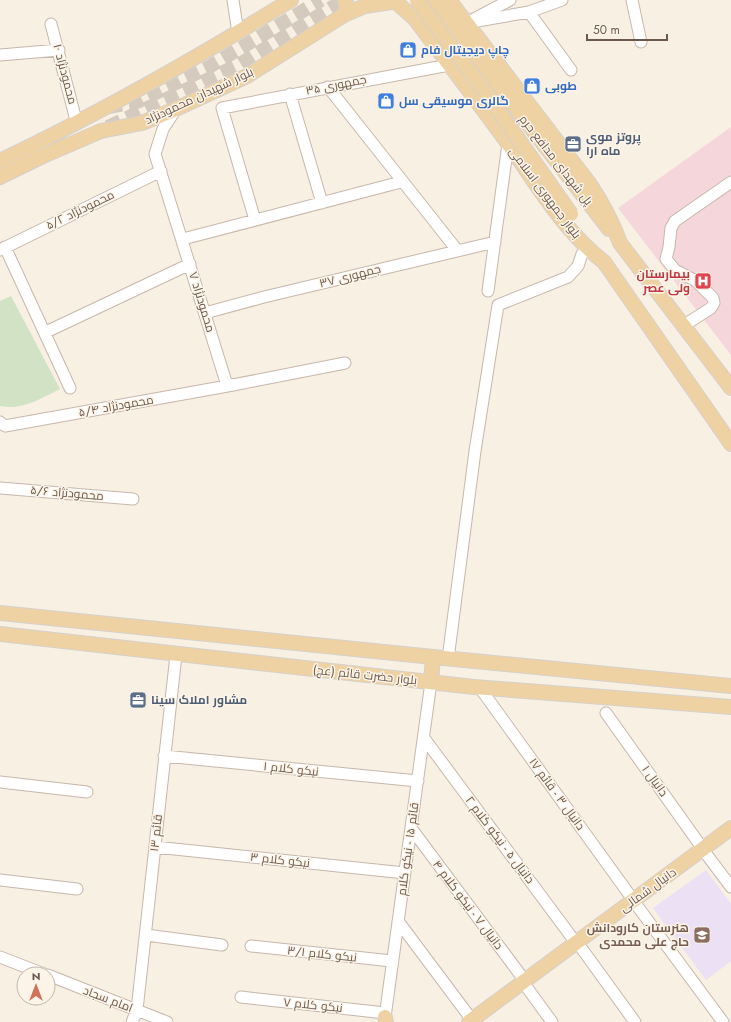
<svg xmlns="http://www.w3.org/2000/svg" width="731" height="1022" font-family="Jost,Cairo,sans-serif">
<rect width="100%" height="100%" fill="#f8f0e3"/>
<path fill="#ece0f4" d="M706,870L731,904V961L706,980L653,908Z"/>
<path fill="#f5d7db" d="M731,127V355L618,208Z"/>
<path fill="#d1e3c4" d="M11,296L60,389C42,398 21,411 0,406V301Z"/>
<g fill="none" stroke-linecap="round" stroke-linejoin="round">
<path stroke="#d5cabe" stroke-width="14" stroke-dasharray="14 7" stroke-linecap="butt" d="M108,107L137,102L209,67L321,0
M108,127L240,64L344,0"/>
<g stroke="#c7b7ac" stroke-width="13">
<path id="minor" d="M233,0L238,33
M632,0L641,42
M529,12L571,70
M470,21L510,0
M466,23L529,12L562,0
M51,24L77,124
M0,55L59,50
M328,87L457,250
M290,94L322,203
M176,109L163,129L155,154L226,382L233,385L345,363
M255,220L222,108L449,65
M183,239L401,182
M5,247L70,388
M0,250L161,171
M488,291L508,144
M205,313L264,297L495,242
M683,326L711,308L714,303L713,298L696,281L675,270L666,259L669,247L671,228L675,221L731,182
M46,332L190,264
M0,422L5,426L233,385
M0,488L133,499
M448,659L475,451L498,305L568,277L578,266L582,254L588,249
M480,688L634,901
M606,713L703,849
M424,738L576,943
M164,756L418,781
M0,782L87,792
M411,828L525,981
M155,847L405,873
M707,855L731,887
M0,880L77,889
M638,907L723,1022
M398,921L472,1020
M146,935L222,945
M251,946L392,961
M582,949L635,1022
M0,957L44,974
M48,975L167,1022
M528,989L552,1022
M241,997L385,1013
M385,1017L431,682
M132,1022L137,1010L176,655"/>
</g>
<g stroke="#d6d0cd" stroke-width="16">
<path id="major" d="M435,0L492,77L609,229
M449,0L589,183C602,202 612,221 620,243L731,388
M397,3L414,18C446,60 478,102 509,145C538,186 564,231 604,262L731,444
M344,15L347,5L345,0
M0,161C100,113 197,58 291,0
M0,177L43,156L101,131L142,123L176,109L247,76L344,15L365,6L391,2
M0,613L433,657L731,686
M0,634L474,687L731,707
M431,682L433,657
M385,1017L386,1022
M469,1022L731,828"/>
</g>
<use href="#minor" stroke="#fff" stroke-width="11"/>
<use href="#major" stroke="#eed2a3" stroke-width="14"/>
<g stroke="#d6d0cd" stroke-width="16" stroke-linecap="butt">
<path id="major-bridge" d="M417,0L482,87L571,214"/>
</g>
<use href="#major-bridge" stroke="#eed2a3" stroke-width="14"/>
</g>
<defs>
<g id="shop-square" transform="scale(0.9)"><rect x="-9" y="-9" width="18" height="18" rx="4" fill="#3f7fe0" stroke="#fcf4e8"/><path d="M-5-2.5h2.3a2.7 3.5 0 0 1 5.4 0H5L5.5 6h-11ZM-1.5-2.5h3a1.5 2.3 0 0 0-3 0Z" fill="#fff"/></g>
<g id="office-square" transform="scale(0.9)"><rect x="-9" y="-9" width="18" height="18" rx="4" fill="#5c6f8a" stroke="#fcf4e8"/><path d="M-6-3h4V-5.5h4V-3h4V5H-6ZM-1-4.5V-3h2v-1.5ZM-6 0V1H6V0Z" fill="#fff"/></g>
<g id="hospital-square" transform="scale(0.9)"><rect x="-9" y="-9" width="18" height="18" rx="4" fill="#e0444e" stroke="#fcf4e8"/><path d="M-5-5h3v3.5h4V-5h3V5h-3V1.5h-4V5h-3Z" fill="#fff"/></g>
<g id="school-square" transform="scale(0.9)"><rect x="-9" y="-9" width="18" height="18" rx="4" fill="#8d6e63" stroke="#fcf4e8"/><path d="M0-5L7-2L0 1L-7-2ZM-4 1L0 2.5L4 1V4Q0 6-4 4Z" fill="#fff"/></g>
</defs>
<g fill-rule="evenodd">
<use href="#shop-square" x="408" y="50"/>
<use href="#shop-square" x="532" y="86"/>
<use href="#shop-square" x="386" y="101"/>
<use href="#office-square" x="573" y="144"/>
<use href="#hospital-square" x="703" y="281"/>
<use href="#office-square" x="138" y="700"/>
<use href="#school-square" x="702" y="935"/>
</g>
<g text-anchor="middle" stroke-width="3" stroke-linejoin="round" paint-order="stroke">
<g font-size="12" font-weight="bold" fill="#366cbe" stroke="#fcf4e8" text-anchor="start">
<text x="421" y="54">چاپ دیجیتال فام</text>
<text x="545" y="90">طوبی</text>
<text x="399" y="105">گالری موسیقی سل</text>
</g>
<g font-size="12" fill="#6c584d" stroke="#fcf4e8">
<text transform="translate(65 74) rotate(75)" y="4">محمودنژاد ۱۰</text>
<text transform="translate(336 85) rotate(-11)" y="4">جمهوری ۳۵</text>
<text transform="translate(199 96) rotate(-25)" y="4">بلوار شهیدان محمودنژاد</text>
<text transform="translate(556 160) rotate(52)" y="4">پل شهدای مدافع حرم</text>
<text transform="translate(545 193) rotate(53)" y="4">بلوار جمهوری اسلامی</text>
<text transform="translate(80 210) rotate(-26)" y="4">محمودنژاد ۵/۲</text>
<text transform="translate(350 276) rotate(-14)" y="4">جمهوری ۳۷</text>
<text transform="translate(202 302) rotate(73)" y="4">محمودنژاد ۷</text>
<text transform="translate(116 406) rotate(-10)" y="4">محمودنژاد ۵/۴</text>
<text transform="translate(67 493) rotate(5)" y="4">محمودنژاد ۵/۶</text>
<text transform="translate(365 675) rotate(6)" y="4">بلوار حضرت قائم (عج)</text>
<text transform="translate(291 769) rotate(6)" y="4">نیکو کلام ۱</text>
<text transform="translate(655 781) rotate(54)" y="4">دانیال ۱</text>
<text transform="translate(557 794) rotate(54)" y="4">دانیال ۳ - قائم ۱۷</text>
<text transform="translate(156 833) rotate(-84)" y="4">قائم ۱۳</text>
<text transform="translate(500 840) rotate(53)" y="4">دانیال ۵ - نیکو کلام ۲</text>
<text transform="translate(408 849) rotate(-82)" y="4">قائم ۱۵ - نیکو کلام</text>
<text transform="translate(280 860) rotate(6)" y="4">نیکو کلام ۳</text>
<text transform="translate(648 890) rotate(-36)" y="4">دانیال شمالی</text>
<text transform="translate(468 905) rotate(53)" y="4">دانیال ۷ - نیکو کلام ۴</text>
<text transform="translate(322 954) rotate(6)" y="4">نیکو کلام ۳/۱</text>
<text transform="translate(108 999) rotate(21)" y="4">امام سجاد</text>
<text transform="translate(313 1005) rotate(6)" y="4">نیکو کلام ٧</text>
</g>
<g font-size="12" font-weight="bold" fill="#4e5e75" stroke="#fcf4e8" text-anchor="start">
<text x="586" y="141">پروتز موی<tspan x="586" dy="14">ماه ارا</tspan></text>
<text x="151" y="704">مشاور املاک سینا</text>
</g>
<g font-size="12" font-weight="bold" fill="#be3a42" stroke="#fcf4e8" text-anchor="end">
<text x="690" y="278">بیمارستان<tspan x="690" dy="14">ولی عصر</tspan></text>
</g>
<g font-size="12" font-weight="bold" fill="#785e54" stroke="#fcf4e8" text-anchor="end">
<text x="689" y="932">هنرستان کارودانش<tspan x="689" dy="14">حاج علی محمدی</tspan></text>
</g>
</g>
<g transform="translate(36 986)"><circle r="19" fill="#fcf4e8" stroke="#c2b6aa"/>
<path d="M0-3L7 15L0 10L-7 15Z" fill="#d27258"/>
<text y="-6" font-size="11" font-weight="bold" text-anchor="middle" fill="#6c584d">N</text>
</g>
<path d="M587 34v6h80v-6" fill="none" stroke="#6c584d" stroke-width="2"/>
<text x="593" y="34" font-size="12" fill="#6c584d" stroke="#fcf4e8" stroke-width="3" paint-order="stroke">50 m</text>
</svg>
